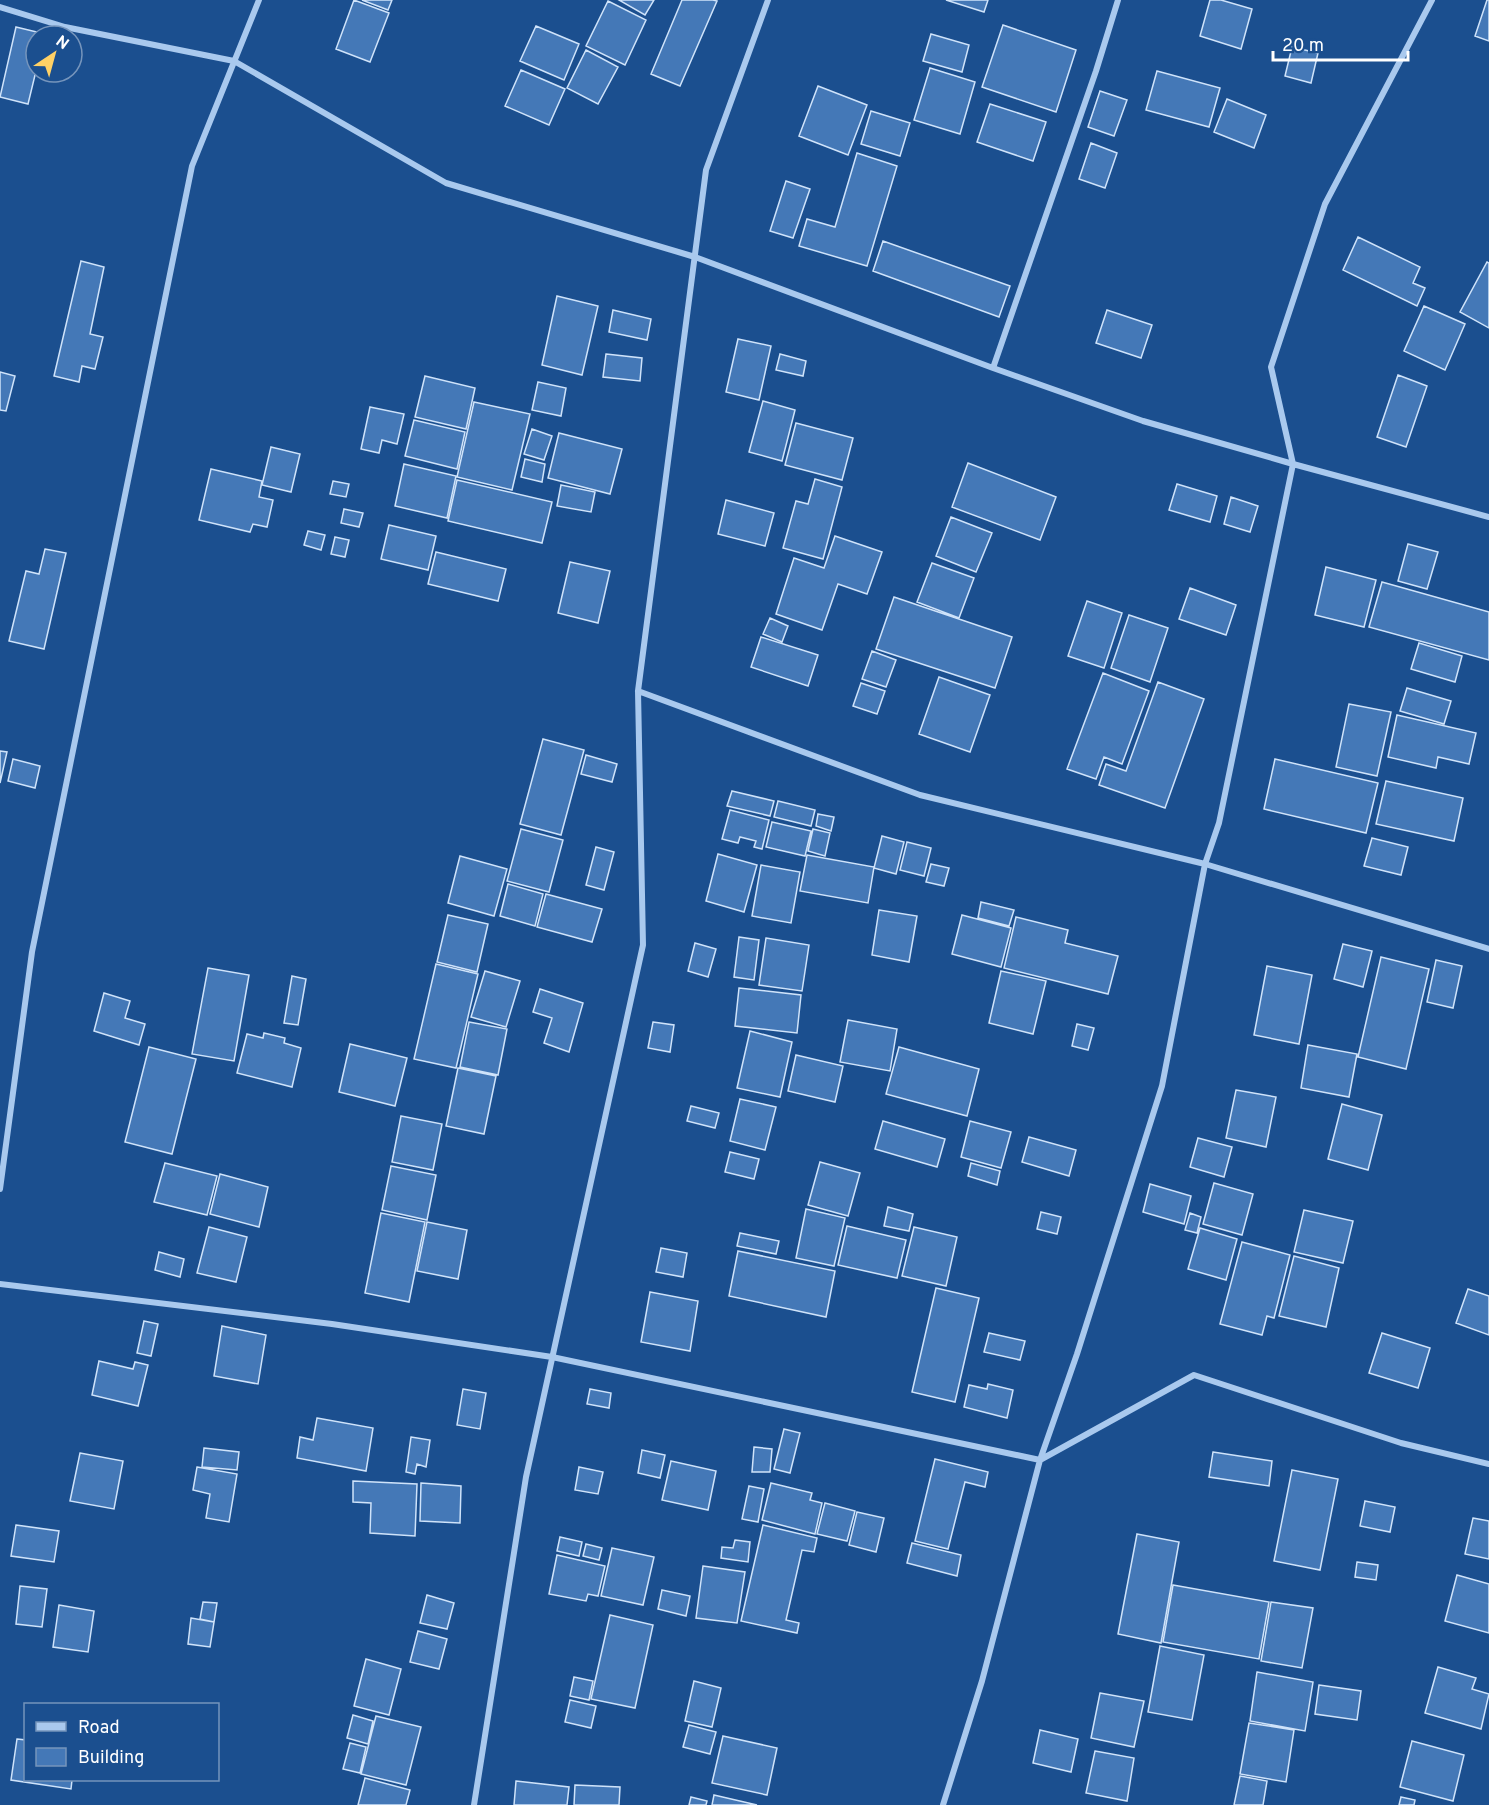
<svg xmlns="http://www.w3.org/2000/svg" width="1489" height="1805" font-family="Overpass,sans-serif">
<rect width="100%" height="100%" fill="#1b4f8f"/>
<path fill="#4478b7" stroke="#cfe3fa" stroke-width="1.5" d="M354,0L389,13L370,62L336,49Z
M362,0H392L388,10Z
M619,0H654L645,15Z
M682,0H713L717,1L680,86L651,74Z
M946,0H988L984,12Z
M1210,0H1221L1252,9L1241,49L1200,36Z
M1487,0H1489V41L1475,36Z
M608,1L646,20L625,65L586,46Z
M1003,25L1076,50L1056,112L982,87Z
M536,26L579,44L564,80L520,61Z
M16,27L45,34L44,36H36V71L28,104L0,97Z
M931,34L969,45L962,72L923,61Z
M1292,47L1318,53L1311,83L1285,76Z
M586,50L618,67L598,104L567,88Z
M930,68L975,82L960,134L914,120Z
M521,70L565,89L549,125L505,106Z
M1157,71L1220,88L1209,127L1146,110Z
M818,86L867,105L848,155L799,136Z
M1100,91L1127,100L1114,136L1088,127Z
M1227,99L1266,115L1254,148L1214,132Z
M990,104L1046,122L1033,161L977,142Z
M871,111L910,123L900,156L861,144Z
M1091,143L1117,153L1105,188L1079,179Z
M857,153L897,166L867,266L799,246L807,219L835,227Z
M786,181L810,189L793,238L770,231Z
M1358,237L1420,267L1413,283L1425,288L1417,306L1343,270Z
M883,241L1010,286L999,317L873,271Z
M81,261L104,267L90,334L103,337L95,369L82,366L79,382L54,376Z
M1487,262L1489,263V328L1460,312Z
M557,296L598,306L582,375L542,365Z
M1424,306L1465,324L1445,370L1404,351Z
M613,310L651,319L647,340L609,332Z
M1107,310L1152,325L1141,358L1096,343Z
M738,339L771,346L759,400L726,392Z
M606,354L642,358L640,381L603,377Z
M780,354L806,361L803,376L776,370Z
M0,372L15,376L6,411L0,410Z
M1398,375L1427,386L1406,447L1377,437Z
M425,376L475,388L466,429L415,417Z
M538,382L566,388L561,416L532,410Z
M763,401L795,410L782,461L749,452Z
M474,402L530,414L512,490L457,477Z
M370,407L404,414L397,444L382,440L379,453L361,449Z
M414,420L465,432L457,469L405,456Z
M796,423L853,438L842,480L785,465Z
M532,429L552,436L544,460L524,454Z
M559,433L622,449L610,494L548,478Z
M271,447L300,454L291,492L262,485Z
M525,459L545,464L542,482L521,477Z
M968,463L1056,497L1040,540L952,507Z
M404,464L456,476L447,518L395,506Z
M211,469L262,481L259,497L273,500L267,527L253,524L250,532L199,520Z
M815,479L842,487L823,559L783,548L796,501L808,504Z
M457,480L552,502L542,543L448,521Z
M333,481L349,484L346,497L330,494Z
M1177,484L1217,496L1210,522L1169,510Z
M561,485L595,492L591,512L557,506Z
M1231,497L1258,506L1250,532L1224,524Z
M726,500L774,513L765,546L718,534Z
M344,509L363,513L359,527L341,523Z
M951,517L992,533L976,572L936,556Z
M389,525L436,536L428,570L381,559Z
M308,531L325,535L321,550L304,545Z
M835,536L882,552L867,594L838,584L822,630L776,614L794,558L824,568Z
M335,537L349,540L345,557L331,554Z
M1408,544L1438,552L1427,589L1398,581Z
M45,549L66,553L44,649L9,641L26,571L39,574Z
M436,552L506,569L498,601L428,584Z
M570,562L610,571L598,623L558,613Z
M932,563L974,578L959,618L917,602Z
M1326,567L1376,580L1364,627L1315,615Z
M1382,582L1489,612V660L1369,627Z
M1190,588L1236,605L1226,635L1179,619Z
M894,597L1012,637L995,688L876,649Z
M1087,601L1122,613L1104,668L1068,656Z
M1129,615L1168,628L1150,682L1111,668Z
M770,618L788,626L782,642L763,634Z
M761,637L818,655L808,686L751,667Z
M1419,643L1462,656L1455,682L1411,669Z
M872,651L896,660L886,687L862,679Z
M1103,673L1149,691L1122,764L1104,757L1096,779L1067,769Z
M939,677L990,695L970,752L919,734Z
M1158,682L1204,699L1165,808L1099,785L1106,764L1126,771Z
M861,683L885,691L877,714L853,706Z
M1407,688L1451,701L1444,724L1400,711Z
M1349,704L1391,712L1377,776L1336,767Z
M1397,715L1476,733L1469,764L1438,757L1436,768L1388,757Z
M543,739L584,750L561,835L520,824Z
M0,751L7,752L0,783Z
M586,755L617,764L612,782L581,774Z
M13,759L40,766L35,788L8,781Z
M1275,759L1378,783L1366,833L1264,809Z
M1386,781L1463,798L1454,841L1376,824Z
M732,791L774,801L770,816L727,806Z
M778,801L815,810L811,826L774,817Z
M730,810L769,820L762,849L754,847L756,841L740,837L738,843L722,839Z
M818,814L834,817L831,831L816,826Z
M772,822L811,831L805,856L766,847Z
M521,829L563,840L549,892L507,881Z
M813,829L830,833L825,856L808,851Z
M882,836L904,842L896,874L874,868Z
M1372,838L1408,847L1401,875L1364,866Z
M907,842L931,848L924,876L900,870Z
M596,847L614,852L604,890L586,885Z
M718,854L757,865L744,912L706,901Z
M807,855L874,867L868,903L800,891Z
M460,856L507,869L494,916L448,903Z
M931,864L949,868L944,886L926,882Z
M761,865L800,872L791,923L752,916Z
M508,884L543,894L535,926L500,916Z
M546,894L602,909L592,942L537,927Z
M981,902L1014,910L1009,926L978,918Z
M879,910L917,916L909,962L872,955Z
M448,915L488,924L477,972L437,962Z
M962,915L1011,928L1001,967L952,954Z
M1016,917L1068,930L1065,943L1118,956L1108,994L1004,968Z
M739,937L759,940L754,980L734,977Z
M766,938L809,945L802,991L759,985Z
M695,943L716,949L708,977L688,971Z
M1343,944L1372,951L1363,987L1334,979Z
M1381,957L1429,969L1406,1069L1358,1057Z
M1436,960L1462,966L1453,1008L1427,1002Z
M436,964L478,974L456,1068L414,1059Z
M1267,966L1312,975L1299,1044L1254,1035Z
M208,968L249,975L234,1061L192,1054Z
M485,971L520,981L506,1027L471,1017Z
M1001,971L1046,981L1033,1034L989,1023Z
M292,976L306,979L298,1025L284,1023Z
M739,988L801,995L797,1033L735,1026Z
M540,989L583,1003L569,1052L544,1043L552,1018L533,1012Z
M104,993L130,1001L125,1018L145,1024L139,1045L94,1031Z
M848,1020L897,1029L890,1071L840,1062Z
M469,1022L507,1029L498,1075L460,1067Z
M653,1022L674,1025L670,1052L648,1048Z
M1077,1024L1094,1028L1088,1050L1072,1046Z
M750,1031L792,1042L780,1097L737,1088Z
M264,1033L285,1038L284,1043L301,1048L292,1087L237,1073L247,1034L263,1038Z
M350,1044L407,1058L395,1106L339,1092Z
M1308,1045L1357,1054L1349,1097L1301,1088Z
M149,1047L196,1059L172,1154L125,1142Z
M899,1047L979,1069L967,1116L886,1094Z
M796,1055L843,1066L835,1102L788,1091Z
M458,1068L496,1076L484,1134L446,1126Z
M1236,1090L1276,1097L1266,1147L1226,1138Z
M740,1099L776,1107L765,1150L730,1141Z
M1342,1104L1382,1115L1368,1170L1328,1159Z
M691,1106L719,1113L715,1128L687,1121Z
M401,1116L442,1124L433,1170L392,1162Z
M883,1121L945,1139L937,1167L875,1149Z
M970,1121L1011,1132L1001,1168L961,1157Z
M1029,1137L1076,1150L1069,1176L1022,1162Z
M1198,1138L1232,1147L1224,1177L1190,1167Z
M730,1152L759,1159L754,1179L725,1172Z
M820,1162L860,1173L848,1216L808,1205Z
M165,1163L217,1176L207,1215L154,1202Z
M971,1163L1000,1171L997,1185L968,1176Z
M391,1166L436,1175L427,1220L382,1210Z
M220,1174L268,1187L259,1227L210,1214Z
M1214,1183L1253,1194L1242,1235L1203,1224Z
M1150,1184L1191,1196L1184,1224L1143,1212Z
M888,1207L913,1214L909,1231L884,1226Z
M806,1209L845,1218L834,1266L796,1258Z
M1304,1210L1353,1221L1343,1263L1294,1252Z
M1041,1212L1061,1217L1057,1234L1037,1229Z
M381,1213L425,1222L409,1302L365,1293Z
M1190,1213L1201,1217L1197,1233L1185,1230Z
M427,1222L467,1230L458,1279L417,1271Z
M847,1226L906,1240L897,1278L838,1265Z
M209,1227L247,1237L236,1282L197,1273Z
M914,1227L957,1237L946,1286L902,1276Z
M1200,1228L1237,1239L1226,1280L1188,1269Z
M740,1233L779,1241L776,1254L737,1246Z
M1242,1242L1290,1255L1274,1318L1267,1316L1262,1335L1220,1324Z
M661,1248L687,1253L683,1277L656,1272Z
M738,1251L835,1271L826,1317L729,1296Z
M159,1252L184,1259L180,1277L155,1270Z
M1294,1256L1339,1268L1326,1327L1279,1316Z
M936,1288L979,1298L955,1402L912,1392Z
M1468,1289L1489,1296V1335L1456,1323Z
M650,1292L698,1301L690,1351L641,1342Z
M144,1321L158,1324L151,1356L137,1353Z
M222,1326L266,1335L258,1384L214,1376Z
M989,1333L1025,1341L1020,1360L984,1352Z
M1382,1333L1430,1348L1418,1388L1369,1373Z
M99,1361L133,1369L135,1362L148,1365L138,1406L92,1395Z
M988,1384L1013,1390L1007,1418L964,1407L969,1385L987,1389Z
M463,1389L486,1393L480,1429L457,1425Z
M590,1389L611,1393L609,1408L587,1404Z
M317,1418L373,1428L366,1471L297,1458L300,1437L313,1440Z
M784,1429L800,1433L790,1473L774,1469Z
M411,1437L430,1440L426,1467L417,1464L415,1474L406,1472Z
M754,1447L772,1449L770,1472H752Z
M204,1448L239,1452L237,1470L202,1467Z
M642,1450L665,1455L660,1478L638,1473Z
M1213,1452L1272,1461L1269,1486L1209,1477Z
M80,1453L123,1461L114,1509L70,1501Z
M935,1459L988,1472L985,1487L965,1482L948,1549L915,1541Z
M671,1461L716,1471L708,1510L662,1500Z
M197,1467L237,1474L229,1522L206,1518L210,1494L193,1490Z
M579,1467L603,1472L598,1494L575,1490Z
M1292,1470L1338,1479L1320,1570L1274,1561Z
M353,1481L417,1484L415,1536L370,1533L371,1503L353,1502Z
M421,1483L461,1486L460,1523L420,1521Z
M771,1483L812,1493L810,1500L822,1503L815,1534L762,1520Z
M749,1486L764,1489L758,1522L742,1519Z
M1365,1501L1395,1507L1390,1532L1360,1526Z
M825,1503L855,1511L847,1541L817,1534Z
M857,1512L884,1518L876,1552L849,1545Z
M1473,1518L1489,1521V1559L1465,1554Z
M16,1525L59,1531L54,1562L11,1556Z
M763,1525L817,1538L814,1552L802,1550L786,1620L799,1623L797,1633L741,1621Z
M1137,1534L1179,1542L1161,1643L1118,1634Z
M560,1537L582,1542L579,1556L557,1551Z
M735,1540L750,1542L748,1562L721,1558L722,1547L733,1548Z
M912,1543L961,1555L957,1576L907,1563Z
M586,1544L602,1548L599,1560L583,1556Z
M612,1548L654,1557L643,1605L601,1596Z
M557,1555L605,1566L598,1596L588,1594L586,1601L549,1594Z
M1357,1562L1378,1565L1376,1580L1355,1577Z
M703,1566L745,1572L737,1623L696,1618Z
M1457,1575L1489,1584V1633L1445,1621Z
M1173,1585L1269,1602L1259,1659L1163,1642Z
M20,1586L47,1589L42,1627L16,1624Z
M662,1590L690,1596L686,1616L658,1609Z
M427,1595L454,1603L447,1629L420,1623Z
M203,1602L217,1603L214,1622L200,1619Z
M1271,1602L1313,1608L1302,1668L1261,1661Z
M59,1605L94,1611L88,1652L53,1647Z
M610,1615L653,1625L635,1708L591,1699Z
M191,1618L214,1622L210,1647L188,1644Z
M418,1631L447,1639L439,1669L410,1662Z
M1160,1646L1204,1655L1192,1720L1148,1712Z
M366,1659L401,1669L389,1715L354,1706Z
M1438,1667L1476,1678L1472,1689L1489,1694L1481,1729L1425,1713Z
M1257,1672L1313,1682L1305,1731L1250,1721Z
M574,1677L593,1681L589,1700L570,1696Z
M694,1681L721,1688L712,1727L685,1721Z
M1319,1685L1361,1691L1357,1720L1315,1714Z
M1100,1693L1144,1701L1134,1747L1091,1738Z
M570,1700L596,1706L591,1728L565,1722Z
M353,1715L373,1721L368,1744L347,1738Z
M376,1716L421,1727L406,1785L361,1774Z
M1249,1723L1294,1730L1286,1782L1240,1774Z
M689,1725L716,1732L710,1754L683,1747Z
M1040,1730L1078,1739L1071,1772L1033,1763Z
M723,1736L777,1748L767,1795L712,1783Z
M17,1739L26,1740V1780H72L71,1789L11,1780Z
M1412,1741L1464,1755L1453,1801L1400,1787Z
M350,1743L366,1747L360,1773L343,1769Z
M1095,1751L1134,1758L1127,1801L1086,1793Z
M1240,1776L1267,1781L1263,1805H1234Z
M365,1778L410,1790L406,1805H358Z
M516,1781L569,1787L567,1805H514Z
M575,1785L620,1787L619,1805H574Z
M714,1795L757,1805H712Z
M691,1797L707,1801L706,1805H689Z
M1401,1797L1415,1800L1414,1805H1399Z"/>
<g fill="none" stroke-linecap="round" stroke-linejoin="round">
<path stroke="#a9c9ee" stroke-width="6" d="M0,7L65,27L234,61L446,183L695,257L993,368L1143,421L1293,464L1489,517
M993,368L1096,71L1118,0
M638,691L920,795L1205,864L1489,949
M0,1189L32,952L192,166L259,0
M0,1284L332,1324L552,1357L1040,1460L1194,1375L1401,1443L1489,1464
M474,1805L526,1477L643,945L638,691L706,170L768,0
M943,1805L982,1681L1040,1460L1077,1354L1162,1086L1205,864L1219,823L1293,464L1271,367L1325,204L1432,0"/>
</g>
<rect x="24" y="1703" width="195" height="78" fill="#1b4f8f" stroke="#7695bc" stroke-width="1.5"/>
<rect x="36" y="1722" width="30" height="9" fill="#a9c9ee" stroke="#7695bc" stroke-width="1.5"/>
<text x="78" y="1733" font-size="18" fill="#ffffff">Road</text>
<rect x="36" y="1748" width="30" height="18" fill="#4478b7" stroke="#7695bc" stroke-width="1.5"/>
<text x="78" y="1763" font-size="18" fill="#ffffff">Building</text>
<g transform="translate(54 54) rotate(36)"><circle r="28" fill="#1b4f8f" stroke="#7695bc" stroke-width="1.5"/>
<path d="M0-4.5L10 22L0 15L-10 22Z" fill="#ffd166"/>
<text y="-9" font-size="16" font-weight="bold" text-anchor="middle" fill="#ffffff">N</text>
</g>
<path d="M1273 51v9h135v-9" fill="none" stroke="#ffffff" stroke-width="3"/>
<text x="1282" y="51" font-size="18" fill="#ffffff" stroke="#1b4f8f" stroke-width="4.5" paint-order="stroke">20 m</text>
</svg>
